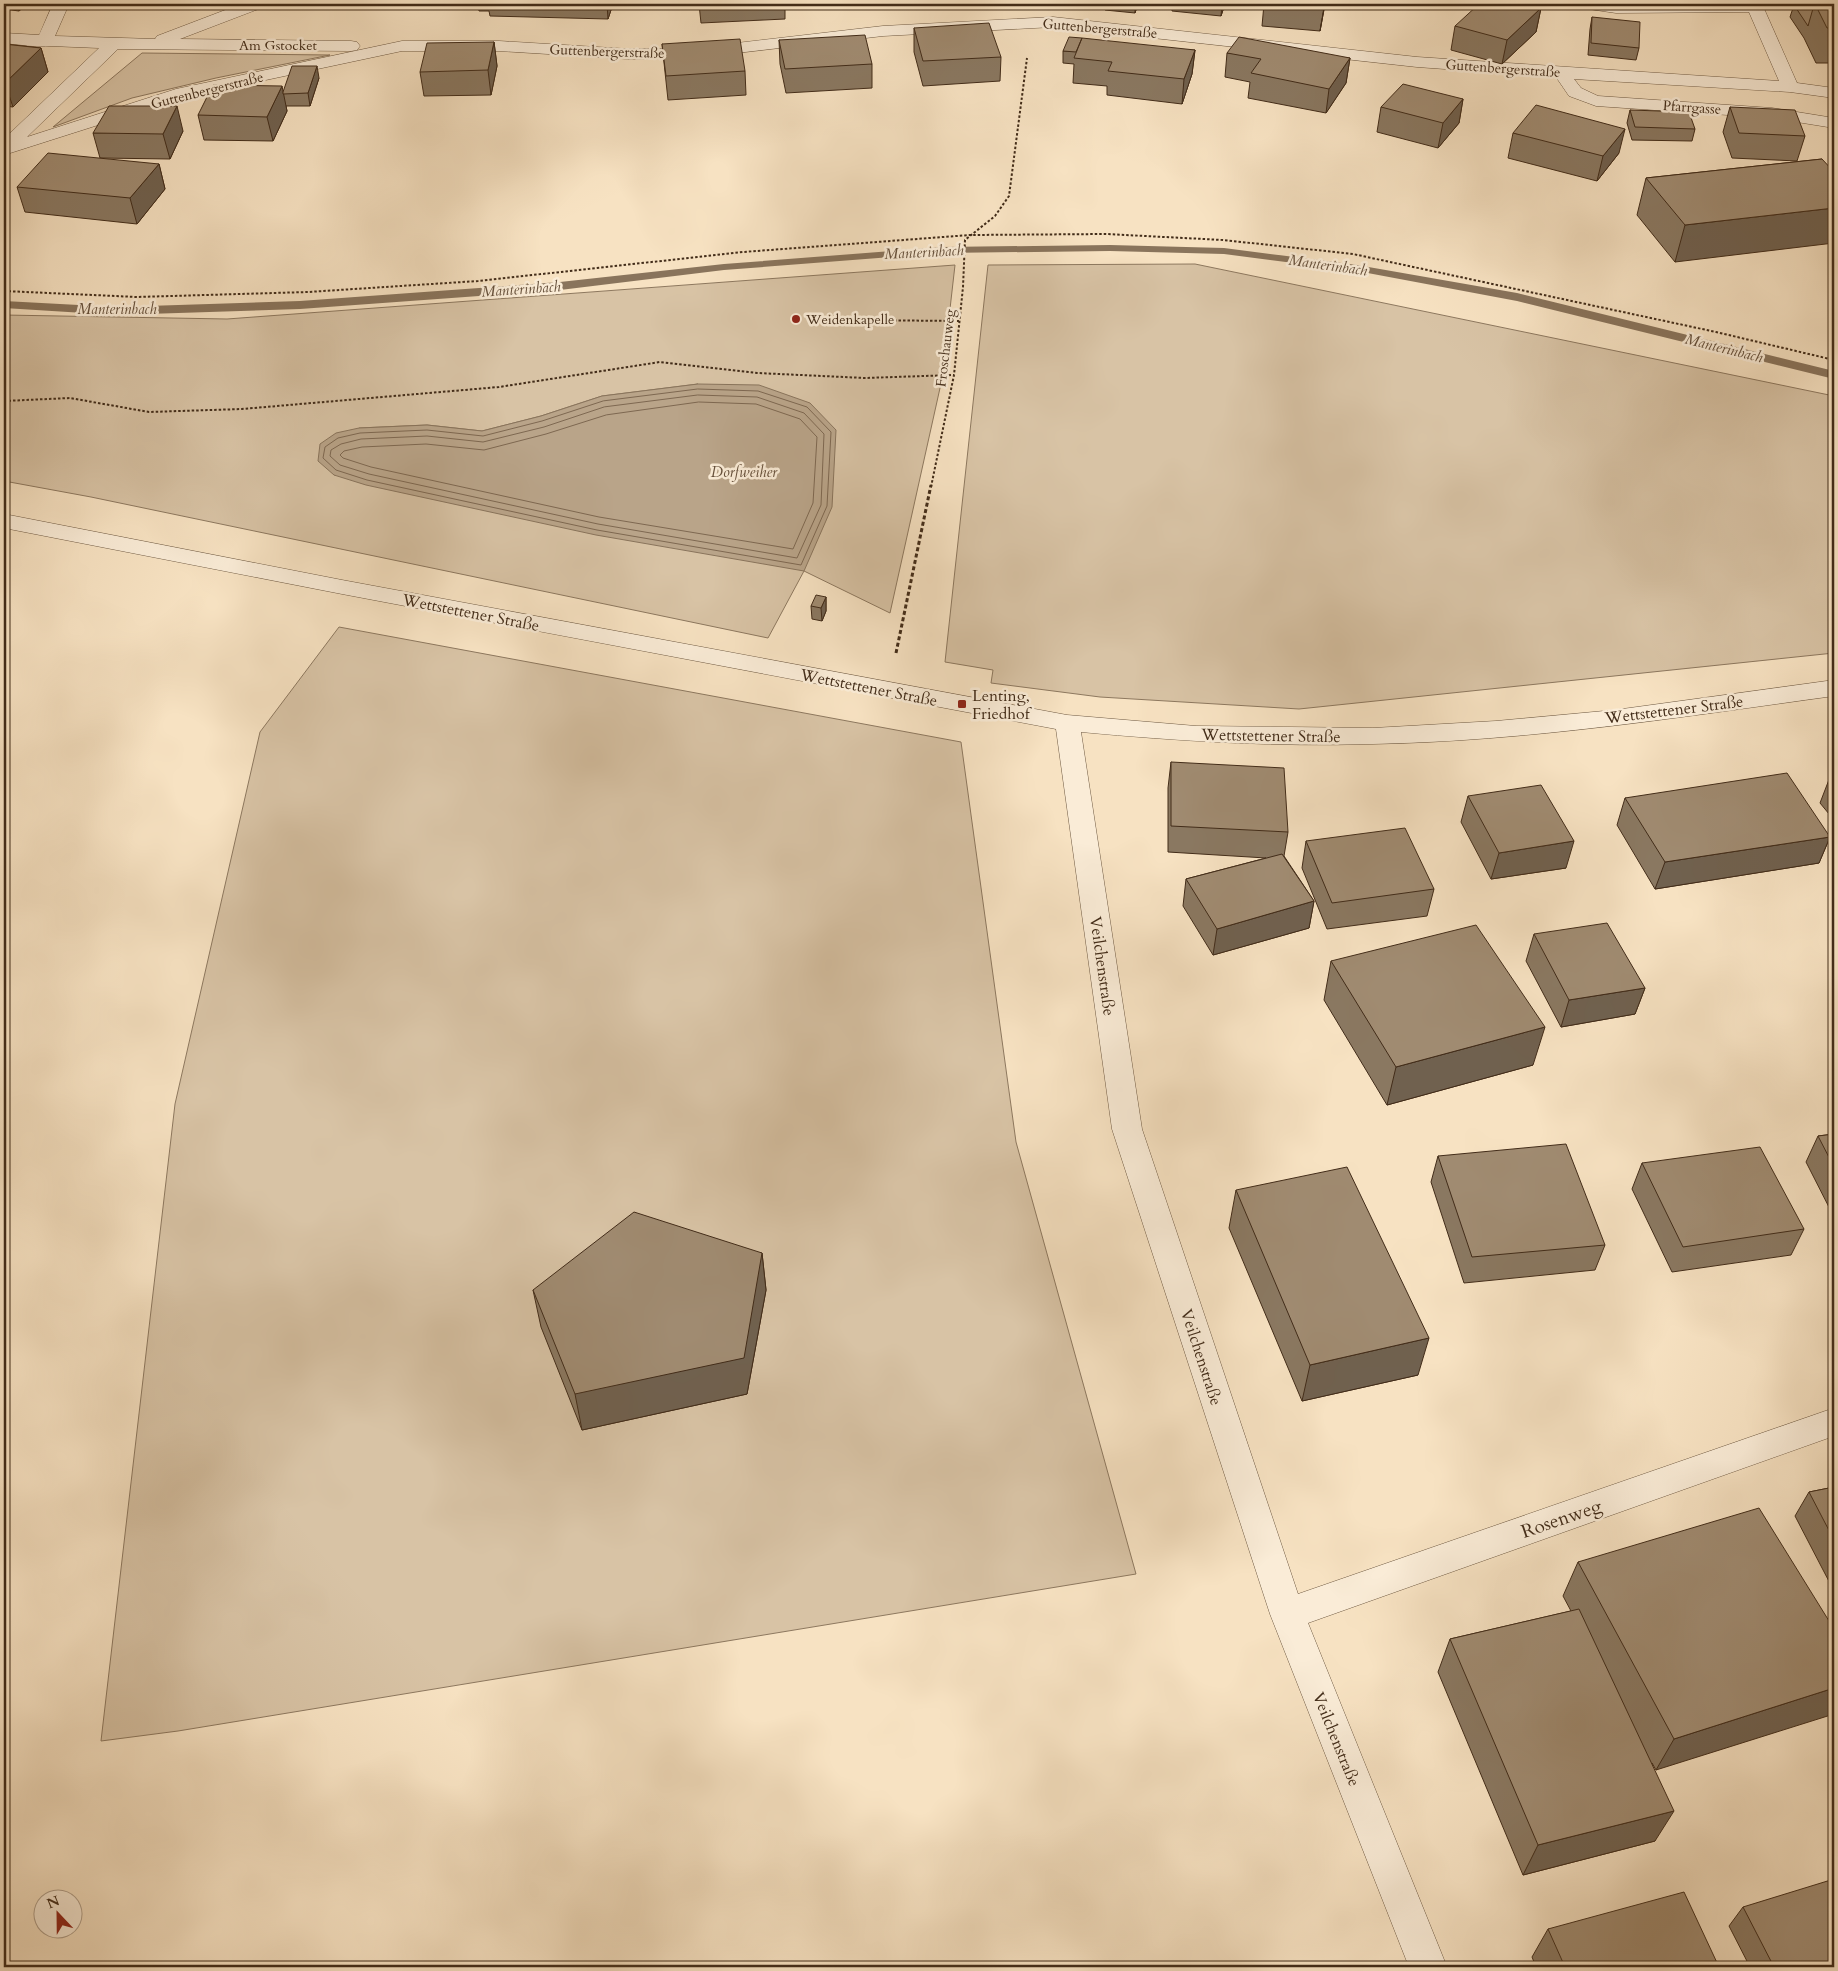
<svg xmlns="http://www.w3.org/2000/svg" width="1838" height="1971" font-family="Cardo,serif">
<rect width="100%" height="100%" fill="#f7e2c2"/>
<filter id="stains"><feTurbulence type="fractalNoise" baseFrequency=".004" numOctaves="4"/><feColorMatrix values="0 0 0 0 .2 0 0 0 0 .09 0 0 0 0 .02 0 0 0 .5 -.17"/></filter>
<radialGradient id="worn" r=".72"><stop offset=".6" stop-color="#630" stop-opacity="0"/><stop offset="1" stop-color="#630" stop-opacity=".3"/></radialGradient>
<path fill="#d8c3a5" stroke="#8d785f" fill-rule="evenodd" d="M142,53L330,55L216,78L132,98L53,127Z
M1195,264L1834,396V653L1299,709L1100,697L991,683L993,670L945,662L988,265Z
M955,265L942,379L890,613L804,571L768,638L91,497L4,481V315L227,319ZM698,384L334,475L359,428L427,425L482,431L541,416L602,396Z
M339,627L961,742L1016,1142L1136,1574L178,1731L101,1741L175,1104L260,732Z"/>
<path fill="#b9a489" stroke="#89745c" d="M698,384L759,385L810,403L836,430L832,507L804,571L596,535L366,485L334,475L318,461L320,444L336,433L359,428L427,425L482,431L541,416L602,396Z"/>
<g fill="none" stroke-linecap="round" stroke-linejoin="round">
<path stroke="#7e6851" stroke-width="1" d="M698,389L758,391L807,407L831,432L827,506L801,565L597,530L367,480L336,470L323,458L325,447L338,438L360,433L427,430L483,436L542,421L603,401Z
M698,395L757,397L804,413L824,434L821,505L797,558L598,524L369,474L340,465L330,456L331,450L341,444L361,439L427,436L483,442L544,427L604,407Z
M699,402L756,404L800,419L817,437L813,503L793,549L599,517L371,467L343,458L340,455L344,451L362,447L426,444L484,450L546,434L606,415Z"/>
<path fill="#89745c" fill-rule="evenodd" d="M1110,245L1224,248L1357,265L1517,293L1834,371V379L1517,301L1357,271L1224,254L1110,251L943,253L724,270L560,290L300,309L116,315L4,308V301L116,307L300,301L560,282L724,264L943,247Z"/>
<g stroke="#6f5a43" stroke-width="1">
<path id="minor" d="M53,4H69L55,36L155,39L157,36L241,4H263L261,8L180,39L351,41L357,42L360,46L357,50L351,51L118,49L27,137L176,89L402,41H499L629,49L694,48L883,26L1053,17L1417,57L1779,81L1749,12L1616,13L1582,8L1580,4H1762L1797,83L1834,88V98L1790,92L1574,79L1581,88L1598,96L1772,108L1834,118V128L1772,118L1596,106L1569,96L1556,77L1417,67L1053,27L883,36L694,58L629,59L499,51H402L186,97L4,155V139L99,48L50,46C40,48 16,44 4,43V33L39,35Z
M4,514L342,580L1067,715L1196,726L1373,728L1496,721L1615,710L1834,680V696C1681,717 1528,741 1373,744C1275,747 1178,741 1081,732L1142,1129L1298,1594L1834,1408V1436L1308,1623L1447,1967H1409L1270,1614L1112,1129L1056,729L342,594L4,528Z"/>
</g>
<path stroke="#422c19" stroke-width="2" stroke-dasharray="2.5 2" stroke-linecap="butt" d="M4,291L137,297L308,292L478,281L743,252L970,235L1106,234L1223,240L1353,254L1716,332L1834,360
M849,320L959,321
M4,401L70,398L149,412L242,409L499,387L660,362L757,373L865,378L954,375
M931,487L954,375L963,287L965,240L995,216L1009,196L1027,58"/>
<path stroke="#422c19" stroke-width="3" stroke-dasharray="4 2.5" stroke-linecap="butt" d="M896,653L931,485"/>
<use href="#minor" fill="#faecd7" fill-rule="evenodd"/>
</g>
<path fill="#8a7861" stroke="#422c19" d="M4,4H27L19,11L4,9Z
M478,4H613L608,19L490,16L489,11H479Z
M699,4H785V19L701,23Z
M1106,4H1138L1135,13L1105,10Z
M1172,4H1225L1221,16L1172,11Z
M1264,4H1325L1320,31L1262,26Z
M1813,4H1834V63H1816L1804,38L1790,17L1794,5H1814Z
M1541,8L1536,32L1502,64L1451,50L1455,26Z
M1592,17L1639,48L1636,60L1588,55L1590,29Z
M914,28L1001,57L1000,81L923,86L914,52Z
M779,40L872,64V88L786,93L780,64Z
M494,42L497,66L491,95L424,96L420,72Z
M4,44L41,48L48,72L13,107L4,106Z
M662,44L745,71L746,95L668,100Z
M1195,50L1192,74L1182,104L1107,95V86L1073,83L1074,64L1063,63V51Z
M1227,53L1350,58L1346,83L1326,113L1248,98L1250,82L1225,77Z
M319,78L310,106H286L287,111L273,141L204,140L198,115L283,92Z
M1463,99L1459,123L1438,148L1377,132L1381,107Z
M1730,107L1805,136L1797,161L1732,158L1723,132Z
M1630,110L1695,129L1692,141L1632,140L1627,123Z
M183,131L170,159L100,158L93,133Z
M1513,133L1619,153L1597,181L1508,158Z
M1822,159L1675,262L1637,215L1646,178Z
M159,164L165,189L137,224L25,212L17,187Z
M826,597V611L822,621L812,619L811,606Z
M1171,762L1288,832L1284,856L1314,901L1309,928L1213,955L1183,906L1186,879L1266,858L1168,852V788Z
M1834,776V820L1820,803L1830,777Z
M1468,796L1566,868L1491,879L1461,822Z
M1625,798L1830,837L1819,863L1655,889L1617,825Z
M1306,841L1434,889L1427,916L1327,929L1302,868Z
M1534,934L1645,988L1635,1014L1561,1027L1526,961Z
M1331,961L1533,1065L1387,1105L1324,1000Z
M1834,1134V1217L1806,1162L1818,1136Z
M1438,1156L1605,1245L1595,1270L1464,1283L1431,1182Z
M1642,1163L1804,1229L1791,1255L1672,1272L1632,1189Z
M1236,1190L1418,1375L1302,1401L1229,1228Z
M762,1253L766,1290L747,1394L582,1430L541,1327L533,1290Z
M1834,1487V1591L1795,1516L1809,1492Z
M1578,1562L1834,1629L1656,1770L1652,1763L1655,1841L1523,1875L1438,1672L1450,1639L1571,1611L1563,1596Z
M1743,1907L1834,1967H1750L1729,1926Z
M1548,1929L1719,1967H1536L1532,1957Z"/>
<path fill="#70614f" stroke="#422c19" d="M17,4H27L19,11Z
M607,4H613L608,19Z
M1135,4H1138L1135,13Z
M1222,4H1225L1221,16Z
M1324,4H1325L1320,31L1324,7Z
M1541,8L1536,32L1502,64L1507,40Z
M494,42L497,66L491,95L488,70Z
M41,48L48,72L13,107L5,83Z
M1195,50L1192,74L1182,104L1184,79Z
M1350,58L1346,83L1326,113L1329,89Z
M317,66L319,78L310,106L308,93Z
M282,86L287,111L273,141L267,117Z
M1463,99L1459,123L1438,148L1443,123Z
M177,106L183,131L170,159L163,134Z
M1625,129L1619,153L1597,181L1603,156Z
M159,164L165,189L137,224L130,198Z
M1834,208V243L1675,262L1685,225Z
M826,597V611L822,621L821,608Z
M1830,837L1819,863L1655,889L1665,862Z
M1574,841L1566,868L1491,879L1499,853Z
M1314,901L1309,928L1213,955L1217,929Z
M1645,988L1635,1014L1561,1027L1569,1000Z
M1545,1027L1533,1065L1387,1105L1396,1067Z
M762,1253L766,1290L747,1394L582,1430L575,1394Z
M1429,1338L1418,1375L1302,1401L1310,1365Z
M1834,1688V1714L1656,1770L1674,1739Z
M1674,1811L1655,1841L1523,1875L1538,1845Z"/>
<path fill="#a08b71" stroke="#422c19" d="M1284,4H1324V7Z
M1479,4H1524L1541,8L1507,40L1455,26Z
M1815,4H1834V28H1827Z
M1794,5H1814L1808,26Z
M1592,17L1640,22L1639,48L1591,43Z
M989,23L1001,57L923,61L914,28Z
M865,35L872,64L785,69L779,40Z
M1069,37L1082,38L1076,52L1063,51Z
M1239,37L1350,58L1329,89L1251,73L1261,59L1227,53Z
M1082,38L1195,50L1184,79L1108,71L1112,62L1074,58Z
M740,39L745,71L666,76L662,44Z
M494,42L488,70L420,72L427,43Z
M4,44L41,48L5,83L4,82Z
M292,66H317L308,93L283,94V92Z
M1403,84L1463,99L1443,123L1381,107Z
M213,85L282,86L267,117L198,115Z
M1536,105L1625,129L1603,156L1513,133Z
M109,106H177L163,134L93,133Z
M1730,107L1795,110L1805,136L1739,133Z
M1630,110L1689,112L1695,129L1635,127Z
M48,153L159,164L130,198L17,187Z
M1822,159L1834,172V208L1685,225L1646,178Z
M816,595L826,597L821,608L811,606Z
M1171,762L1284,768L1288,832L1171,826Z
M1787,773L1830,837L1665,862L1625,798Z
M1834,776V781L1830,777Z
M1541,785L1574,841L1499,853L1468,796Z
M1405,828L1434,889L1332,903L1306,841Z
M1282,854L1314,901L1217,929L1186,879Z
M1607,923L1645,988L1569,1000L1534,934Z
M1476,925L1545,1027L1396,1067L1331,961Z
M1834,1134V1167L1818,1136Z
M1566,1144L1605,1245L1472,1257L1438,1156Z
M1760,1147L1804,1229L1683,1247L1642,1163Z
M1347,1167L1429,1338L1310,1365L1236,1190Z
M634,1212L762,1253L744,1358L575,1394L533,1290Z
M1834,1487V1540L1809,1492Z
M1759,1508L1834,1629V1688L1674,1739L1578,1562Z
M1579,1609L1674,1811L1538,1845L1450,1639Z
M1834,1879V1967H1774L1743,1907Z
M1684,1892L1719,1967H1565L1548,1929Z"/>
<g fill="#8f2418" stroke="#faecd7" stroke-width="2">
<circle cx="796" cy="319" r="5"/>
<rect x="957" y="699" width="10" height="10" rx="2.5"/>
</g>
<g text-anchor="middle" stroke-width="5" stroke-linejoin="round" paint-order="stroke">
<g font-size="14" fill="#422c19" stroke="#faecd7">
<text transform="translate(1100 28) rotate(5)" y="5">Guttenbergerstraße</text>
<text x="278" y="50">Am Gstocket</text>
<text transform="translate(607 51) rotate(2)" y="5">Guttenbergerstraße</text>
<text transform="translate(1503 68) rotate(4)" y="5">Guttenbergerstraße</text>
<text transform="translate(207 90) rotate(-14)" y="5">Guttenbergerstraße</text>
<text transform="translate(1692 107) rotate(4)" y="5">Pfarrgasse</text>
<text transform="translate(945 348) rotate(-83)" y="5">Froschauweg</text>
</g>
<g font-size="14" fill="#422c19" stroke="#faecd7" text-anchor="start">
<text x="806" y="324">Weidenkapelle</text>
</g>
<g font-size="15" font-style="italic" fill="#66503b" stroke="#faecd7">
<text transform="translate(924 252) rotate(-3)" y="5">Manterinbach</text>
<text transform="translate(1328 265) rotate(8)" y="5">Manterinbach</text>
<text transform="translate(521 289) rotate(-4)" y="5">Manterinbach</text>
<text x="117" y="314">Manterinbach</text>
<text transform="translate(1724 348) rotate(14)" y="5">Manterinbach</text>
<text x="744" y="477">Dorfweiher</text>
</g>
<g font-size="16" fill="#422c19" stroke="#faecd7">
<text transform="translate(471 612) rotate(11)" y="6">Wettstettener Straße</text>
<text transform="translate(869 687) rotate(11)" y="6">Wettstettener Straße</text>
<text transform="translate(1674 709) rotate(-7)" y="6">Wettstettener Straße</text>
<text transform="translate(1271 735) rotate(1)" y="6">Wettstettener Straße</text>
<text transform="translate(1103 966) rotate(82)" y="6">Veilchenstraße</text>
<text transform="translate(1202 1357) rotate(72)" y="6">Veilchenstraße</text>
<text transform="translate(1337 1739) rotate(68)" y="6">Veilchenstraße</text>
</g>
<g font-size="16" fill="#422c19" stroke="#faecd7" text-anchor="start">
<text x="972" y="701">Lenting,<tspan x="972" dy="18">Friedhof</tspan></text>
</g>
<g font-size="19" fill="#422c19" stroke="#faecd7">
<text transform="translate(1561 1518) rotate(-19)" y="7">Rosenweg</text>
</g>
</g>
<rect width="1838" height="1971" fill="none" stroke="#f7e2c2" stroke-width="20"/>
<rect x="5" y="5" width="1828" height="1961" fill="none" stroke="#422c19" stroke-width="2.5"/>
<rect x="10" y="10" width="1818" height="1951" fill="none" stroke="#422c19"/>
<g transform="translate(58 1914) rotate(338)"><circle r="24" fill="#faecd7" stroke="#b09f8b"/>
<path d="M0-4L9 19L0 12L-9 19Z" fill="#8f2418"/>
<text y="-8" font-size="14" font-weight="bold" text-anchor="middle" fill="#422c19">N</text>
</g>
<rect width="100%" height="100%" filter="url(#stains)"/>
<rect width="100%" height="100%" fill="url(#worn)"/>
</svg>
